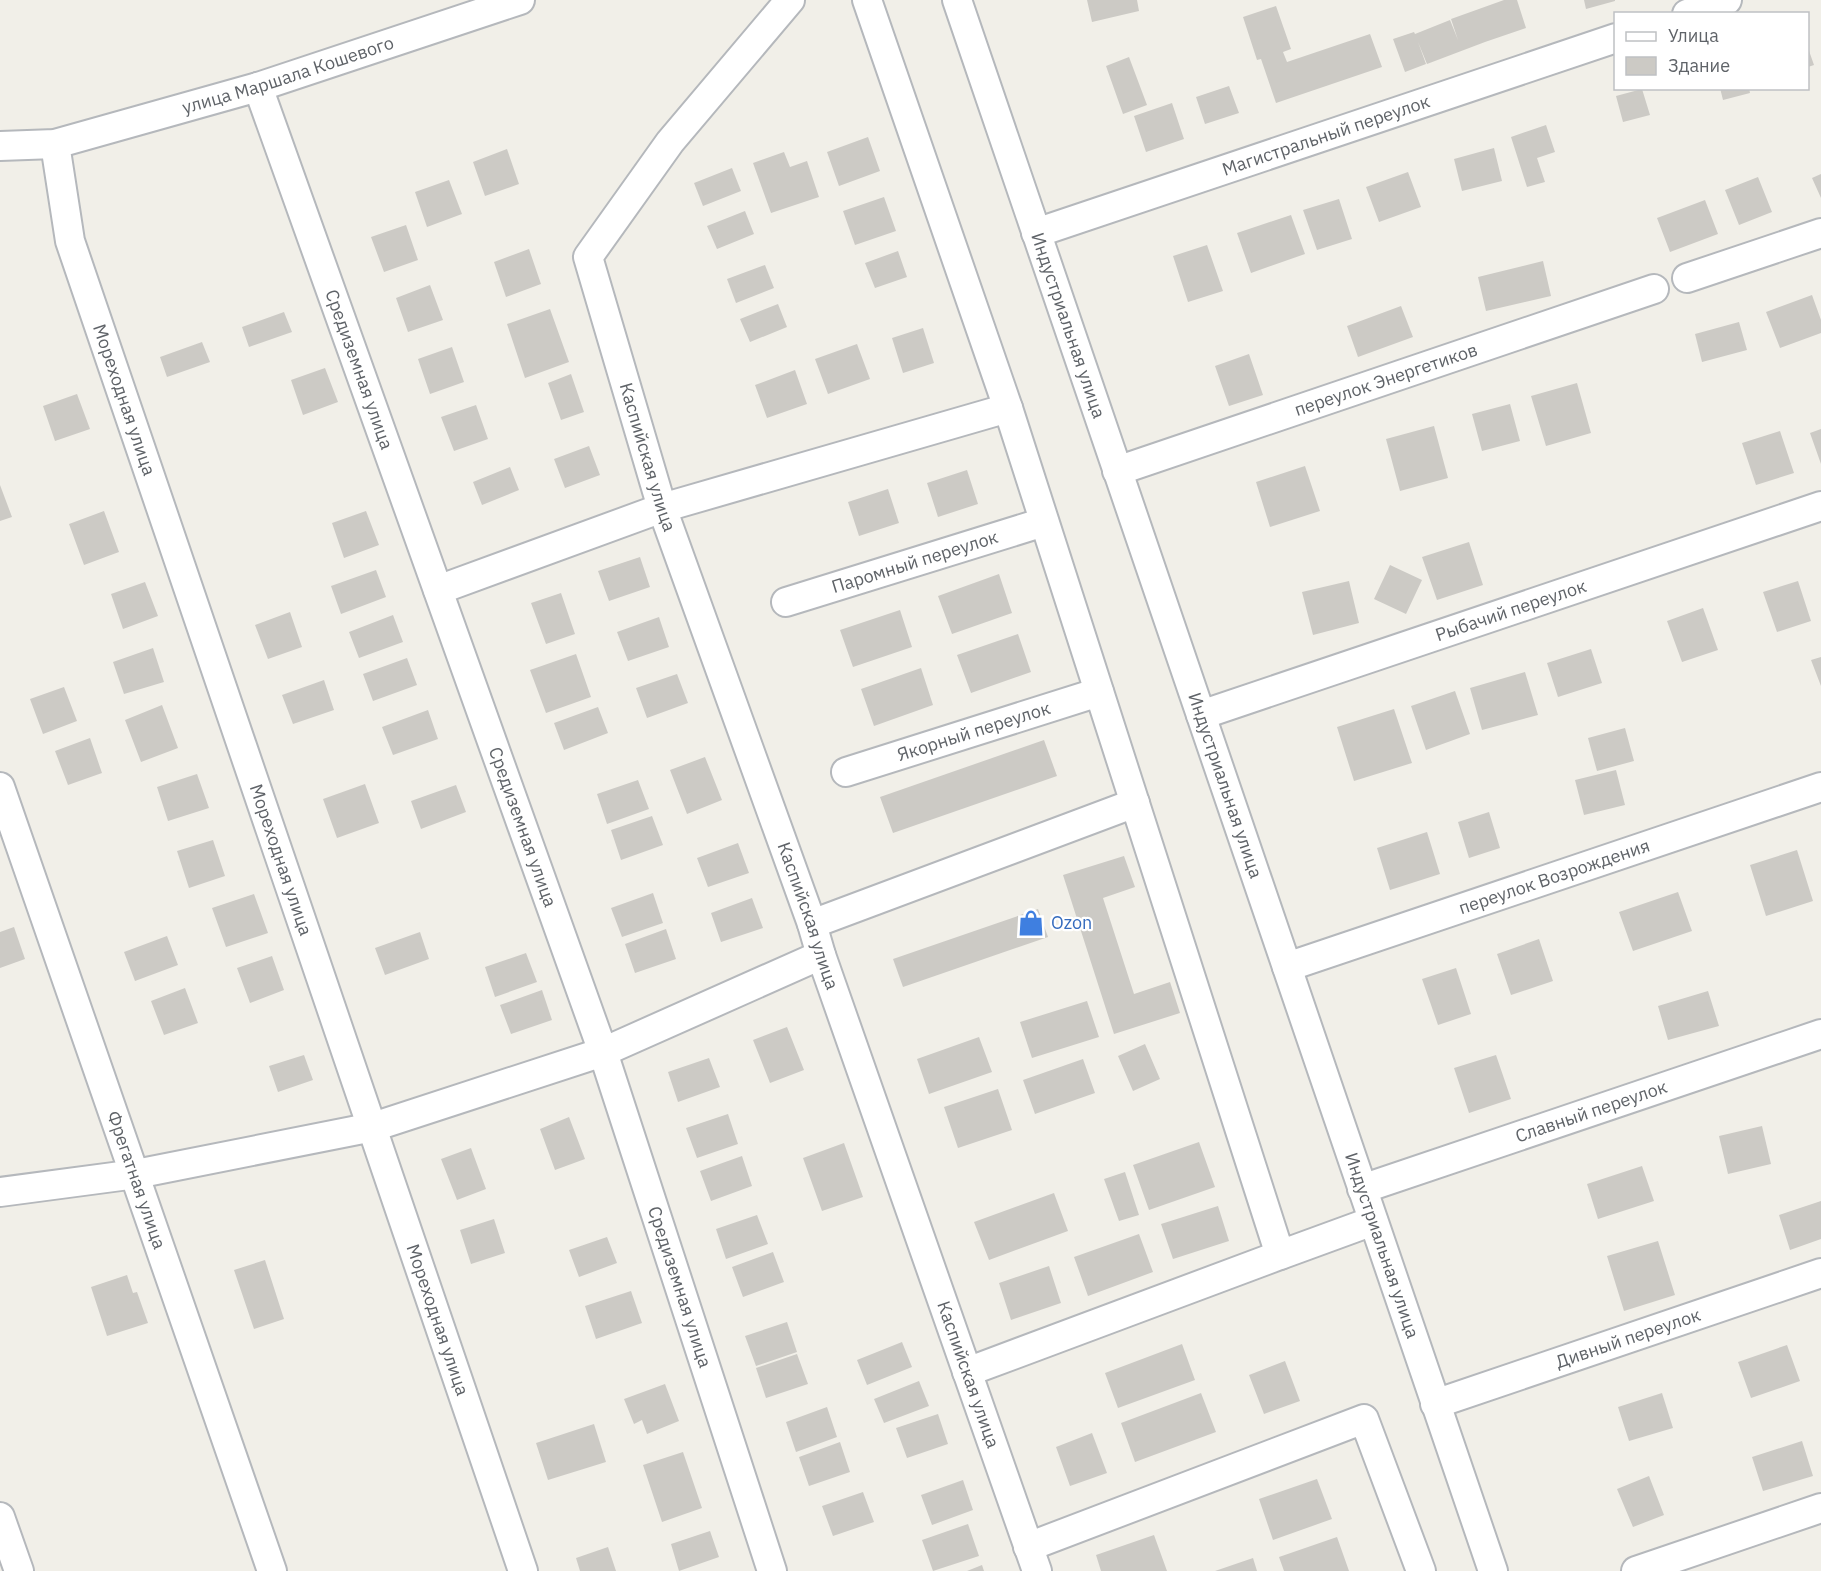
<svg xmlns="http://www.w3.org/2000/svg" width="1821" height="1571" font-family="'IBM Plex Sans',sans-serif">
<rect width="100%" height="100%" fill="#f1efe8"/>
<path fill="#cccac5" d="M1087,0H1137L1139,11L1092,22Z
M1504,0H1517L1526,28L1485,42L1427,64L1418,42L1426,64L1405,72L1393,39L1414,32L1415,34L1450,20L1458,40L1451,19Z
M1584,0H1615V1L1586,9Z
M1276,6L1291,49L1283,52L1287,62L1370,34L1382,67L1276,103L1261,59L1257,60L1243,17Z
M1808,48L1814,65L1808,67Z
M1129,57L1147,105L1123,114L1106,66Z
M1229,86L1239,113L1205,124L1196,97Z
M1720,88H1749L1750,93L1723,100Z
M1642,89L1650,115L1623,122L1616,96Z
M1172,103L1184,139L1146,152L1134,116Z
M1546,125L1555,152L1537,158L1545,182L1527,187L1511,137Z
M868,137L880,171L839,186L827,152Z
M1494,148L1502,181L1462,191L1454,159Z
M507,149L519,184L485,196L473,162Z
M784,152L790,167L807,161L819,197L771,213L753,163Z
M732,168L741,191L703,206L694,183Z
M1408,172L1421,207L1379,222L1366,187Z
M1821,174V198L1812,178Z
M1758,177L1772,212L1739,225L1725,190Z
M449,180L462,214L427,227L415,192Z
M884,197L896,231L855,245L843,211Z
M1339,199L1352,239L1317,250L1303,210Z
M1705,200L1718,234L1670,252L1657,218Z
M745,211L754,234L717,249L707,226Z
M1291,215L1305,254L1251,273L1237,233Z
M406,225L418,260L384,272L371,237Z
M1207,245L1223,291L1188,302L1173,256Z
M529,249L541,284L506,297L494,262Z
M898,251L907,277L875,288L865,263Z
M1543,261L1551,296L1486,311L1478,277Z
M765,265L774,288L736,303L727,279Z
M430,285L443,320L408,332L396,298Z
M1812,295L1821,320V333L1780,348L1766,312Z
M778,304L787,327L750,342L740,319Z
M1401,306L1413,337L1358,357L1347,326Z
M550,309L569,362L525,378L507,324Z
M284,312L292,332L249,347L242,327Z
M1739,322L1747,350L1702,362L1695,334Z
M923,328L934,363L903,373L892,338Z
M202,342L210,362L167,377L160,357Z
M857,344L870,379L828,394L815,359Z
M452,347L464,382L430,394L418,359Z
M1249,354L1263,395L1229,406L1215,366Z
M325,368L338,402L303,415L291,380Z
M795,370L807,404L767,418L755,385Z
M571,374L584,412L561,420L548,383Z
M1577,383L1591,433L1546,446L1531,396Z
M77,394L90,429L55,441L43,406Z
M1510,404L1520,441L1482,451L1472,414Z
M476,405L488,439L454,451L441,417Z
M1434,426L1448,478L1400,491L1386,439Z
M1821,429V464L1810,433Z
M1780,431L1794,473L1756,485L1742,443Z
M589,446L600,475L565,488L554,459Z
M1305,466L1320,511L1270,527L1256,482Z
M510,467L519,490L482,505L473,482Z
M967,470L978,504L938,517L927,483Z
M0,485L12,517L0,521Z
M888,489L899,523L859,536L848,502Z
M104,511L119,552L84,565L69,524Z
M366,511L379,545L344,558L332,523Z
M1469,542L1483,585L1437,600L1422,557Z
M640,557L650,587L609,601L598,571Z
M1390,565L1422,580L1406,614L1374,599Z
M376,570L386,597L341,614L331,586Z
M999,574L1012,613L952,634L938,596Z
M1349,581L1359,623L1313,635L1302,592Z
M1798,581L1811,621L1777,632L1763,592Z
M145,582L158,616L123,629L111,594Z
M561,593L575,634L546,644L531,603Z
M1703,608L1718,650L1682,662L1667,621Z
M900,610L912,647L853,667L840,630Z
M290,612L302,647L268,659L255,625Z
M393,615L403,642L359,658L349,632Z
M659,617L669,647L628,661L617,632Z
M1018,634L1031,672L971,693L957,655Z
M153,648L164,682L124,694L113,662Z
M1591,649L1602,683L1558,697L1547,663Z
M576,654L591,697L546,713L530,670Z
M1821,657V686L1811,660Z
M407,658L417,685L373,701L363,674Z
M921,668L933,705L874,726L861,689Z
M1525,672L1538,715L1482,730L1470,688Z
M677,674L688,703L647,718L636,688Z
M324,680L334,710L293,724L282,695Z
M64,687L77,721L43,734L30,699Z
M1455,691L1470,734L1426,750L1411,706Z
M162,705L178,748L141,762L125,720Z
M598,707L608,733L564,750L554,723Z
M1394,709L1412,763L1354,781L1337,727Z
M428,710L438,739L393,755L382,727Z
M1625,728L1634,761L1597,771L1588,738Z
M90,738L102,773L68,785L55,751Z
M1044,740L1057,776L893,833L880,797Z
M705,757L722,800L687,814L670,770Z
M1616,770L1625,805L1584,815L1575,780Z
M197,774L209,808L168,821L157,787Z
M638,780L649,809L607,824L597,794Z
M365,784L379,823L337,838L323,799Z
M456,785L466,812L421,829L411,801Z
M1489,812L1500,848L1469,858L1458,822Z
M652,816L663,845L621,860L611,830Z
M1427,832L1440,874L1390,890L1377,848Z
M213,840L225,876L189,888L177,851Z
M738,843L749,873L708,887L697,858Z
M1797,850L1813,901L1766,916L1750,865Z
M1124,856L1135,887L1103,898L1134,994L1170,982L1180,1013L1114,1034L1063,875Z
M1678,892L1692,931L1633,951L1619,912Z
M653,893L663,923L622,937L611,908Z
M254,894L268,933L226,947L212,908Z
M752,898L763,928L721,942L711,913Z
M1038,909L1048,937L903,987L893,959Z
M14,927L25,959L0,968V932Z
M666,929L676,959L635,973L625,944Z
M420,932L429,959L385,975L375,948Z
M167,936L178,965L135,981L124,952Z
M1539,939L1553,981L1511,995L1497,954Z
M526,953L537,982L495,997L485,967Z
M272,956L284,990L250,1003L237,968Z
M1456,968L1471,1014L1438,1025L1422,979Z
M185,988L198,1023L164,1035L151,1001Z
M542,990L552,1020L511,1034L500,1005Z
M1708,991L1719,1026L1668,1040L1658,1006Z
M1087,1001L1099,1037L1032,1058L1020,1022Z
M787,1027L804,1070L770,1083L753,1040Z
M979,1037L992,1072L929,1094L917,1059Z
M1145,1044L1160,1079L1133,1091L1118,1056Z
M304,1055L313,1080L278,1092L269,1066Z
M1496,1055L1511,1099L1469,1113L1454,1068Z
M709,1058L720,1087L678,1102L668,1072Z
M1083,1059L1095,1093L1035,1114L1023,1080Z
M998,1089L1012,1130L958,1148L944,1107Z
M728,1114L738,1144L697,1158L686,1128Z
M569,1117L585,1159L555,1170L540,1129Z
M1762,1126L1771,1164L1728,1174L1719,1136Z
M1199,1142L1215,1187L1149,1210L1133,1165Z
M844,1143L863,1197L822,1211L803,1158Z
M471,1148L486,1189L457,1200L441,1159Z
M742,1156L752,1186L711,1201L700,1171Z
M1642,1166L1654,1201L1598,1219L1587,1184Z
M1125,1172L1139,1215L1119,1221L1104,1179Z
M1054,1193L1068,1231L989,1260L974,1222Z
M1821,1201V1239L1790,1250L1779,1215Z
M1218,1206L1229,1241L1173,1259L1161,1224Z
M757,1215L768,1244L726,1259L716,1229Z
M494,1219L505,1253L471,1264L460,1230Z
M1139,1234L1153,1272L1088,1296L1074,1257Z
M607,1237L617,1263L579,1277L569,1250Z
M1658,1241L1675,1295L1624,1311L1607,1256Z
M773,1252L784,1282L743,1297L732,1267Z
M265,1260L284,1319L254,1329L234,1270Z
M1049,1266L1061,1303L1011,1320L999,1283Z
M127,1275L133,1293L137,1292L148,1323L107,1336L91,1287Z
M631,1291L642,1323L596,1339L585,1306Z
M787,1322L797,1352L756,1366L745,1336Z
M902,1342L912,1367L867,1385L857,1360Z
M1182,1344L1195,1380L1118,1408L1105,1373Z
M1787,1345L1800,1381L1751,1398L1738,1362Z
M797,1354L808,1384L766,1398L756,1368Z
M1285,1361L1300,1401L1264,1414L1249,1375Z
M919,1381L929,1406L884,1423L874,1399Z
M665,1384L679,1421L647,1434L642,1420L634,1424L624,1399Z
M1201,1393L1216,1432L1135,1462L1121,1423Z
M1662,1393L1673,1428L1629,1441L1618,1407Z
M827,1407L837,1437L796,1452L786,1422Z
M938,1414L948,1444L907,1458L896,1428Z
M594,1424L606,1462L548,1480L536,1443Z
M1092,1433L1107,1473L1070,1486L1056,1447Z
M1802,1441L1813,1476L1763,1491L1752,1457Z
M840,1442L850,1472L809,1486L799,1457Z
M683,1452L702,1508L662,1522L643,1465Z
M1649,1476L1664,1515L1633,1527L1617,1489Z
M1317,1479L1332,1519L1273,1540L1259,1499Z
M963,1480L973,1510L932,1525L921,1495Z
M863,1492L874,1522L833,1536L822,1506Z
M968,1524L979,1556L933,1571L922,1540Z
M710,1531L719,1557L679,1571L671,1544Z
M1154,1535L1167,1571H1101L1096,1555Z
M1337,1537L1349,1571H1284L1279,1557Z
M608,1547L616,1571H580L576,1558Z
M1253,1558L1257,1571H1215Z
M982,1565L984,1571H967Z"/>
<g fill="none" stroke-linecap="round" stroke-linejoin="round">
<g stroke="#b5b8bc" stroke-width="32">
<g id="minor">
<path id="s1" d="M790,0L670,142L588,257L662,508L812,924L821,955L1037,1571"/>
<path id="s2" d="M957,0L1493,1571"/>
<path d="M1687,14L1727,0"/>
<path id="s3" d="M258,87L603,1052L772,1571"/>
<path id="s4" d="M55,144L70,241L523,1571"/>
<path id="s5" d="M0,146L55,144L258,87L520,0"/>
<path id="s6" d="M1036,233L1616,38"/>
<path d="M1687,278L1821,233"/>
<path d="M1008,408L1280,1255L1373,1221"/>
<path id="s7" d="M1117,471L1654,289"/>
<path d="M438,590L662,508L1008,408L867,0"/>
<path id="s8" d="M786,602L1044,522"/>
<path id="s9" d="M1201,715L1821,506"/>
<path id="s10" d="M846,772L1099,692"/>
<path id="s11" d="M0,787L272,1571"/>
<path d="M812,924L1135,803"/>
<path id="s12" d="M1287,967L1821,787"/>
<path id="s13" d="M1362,1189L1821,1034"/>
<path d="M0,1192L136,1174L373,1127L603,1052L821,955"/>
<path d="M967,1372L1280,1255"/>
<path id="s14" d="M1435,1404L1821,1273"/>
<path d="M0,1517L19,1571"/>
<path d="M1028,1547L1364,1419L1421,1571"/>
<path d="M1636,1571L1821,1508"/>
</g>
</g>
<use href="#minor" stroke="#fff" stroke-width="28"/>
</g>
<defs>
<g id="shop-bare" transform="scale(2.07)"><path d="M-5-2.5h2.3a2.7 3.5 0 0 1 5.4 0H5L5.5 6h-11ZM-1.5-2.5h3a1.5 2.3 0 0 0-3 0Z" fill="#3f7fe0" stroke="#fff" stroke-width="2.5" paint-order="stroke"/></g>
</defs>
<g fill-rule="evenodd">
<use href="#shop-bare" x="1031" y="923"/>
</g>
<g text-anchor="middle" stroke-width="4.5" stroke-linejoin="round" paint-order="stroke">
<g font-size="18" fill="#5f6368" stroke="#fff">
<text dy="6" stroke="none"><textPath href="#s5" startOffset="298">улица Маршала Кошевого</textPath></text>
<text dy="6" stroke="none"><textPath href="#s6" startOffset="306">Магистральный переулок</textPath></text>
<text dy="6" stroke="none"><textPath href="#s2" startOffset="344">Индустриальная улица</textPath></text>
<text dy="6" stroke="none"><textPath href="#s3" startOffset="300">Средиземная улица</textPath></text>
<text dy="6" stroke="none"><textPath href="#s7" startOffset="284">переулок Энергетиков</textPath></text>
<text dy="6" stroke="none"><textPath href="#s4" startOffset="266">Мореходная улица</textPath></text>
<text dy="6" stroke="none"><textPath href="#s1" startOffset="536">Каспийская улица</textPath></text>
<text dy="6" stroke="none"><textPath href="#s8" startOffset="135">Паромный переулок</textPath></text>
<text dy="6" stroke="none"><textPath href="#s9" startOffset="327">Рыбачий переулок</textPath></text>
<text dy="6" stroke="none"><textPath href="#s10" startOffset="134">Якорный переулок</textPath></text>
<text dy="6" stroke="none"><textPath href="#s2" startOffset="830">Индустриальная улица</textPath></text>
<text dy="6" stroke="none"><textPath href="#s3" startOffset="786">Средиземная улица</textPath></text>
<text dy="6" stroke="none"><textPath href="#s4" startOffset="752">Мореходная улица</textPath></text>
<text dy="6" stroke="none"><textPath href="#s12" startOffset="282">переулок Возрождения</textPath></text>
<text dy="6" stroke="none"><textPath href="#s1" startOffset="1022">Каспийская улица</textPath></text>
<text dy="6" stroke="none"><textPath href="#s13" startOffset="242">Славный переулок</textPath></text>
<text dy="6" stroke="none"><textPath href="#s11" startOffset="416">Фрегатная улица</textPath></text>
<text dy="6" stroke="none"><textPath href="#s2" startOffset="1316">Индустриальная улица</textPath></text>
<text dy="6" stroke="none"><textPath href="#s3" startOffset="1272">Средиземная улица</textPath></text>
<text dy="6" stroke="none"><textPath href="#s4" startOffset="1238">Мореходная улица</textPath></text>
<text dy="6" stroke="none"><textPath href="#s14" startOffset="204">Дивный переулок</textPath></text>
<text dy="6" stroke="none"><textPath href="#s1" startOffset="1508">Каспийская улица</textPath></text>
</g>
<g font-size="18" fill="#366cbe" stroke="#fff" text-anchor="start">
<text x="1051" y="929">Ozon</text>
</g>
</g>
<rect x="1614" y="12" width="195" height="78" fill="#ffffff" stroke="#bfc1c3" stroke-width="1.5"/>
<rect x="1626" y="32" width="30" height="9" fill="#ffffff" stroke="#bfc1c3" stroke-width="1.5"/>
<text x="1668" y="42" font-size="18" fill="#5f6368">Улица</text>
<rect x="1626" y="57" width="30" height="18" fill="#cccac5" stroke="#bfc1c3" stroke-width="1.5"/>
<text x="1668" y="72" font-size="18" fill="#5f6368">Здание</text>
</svg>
